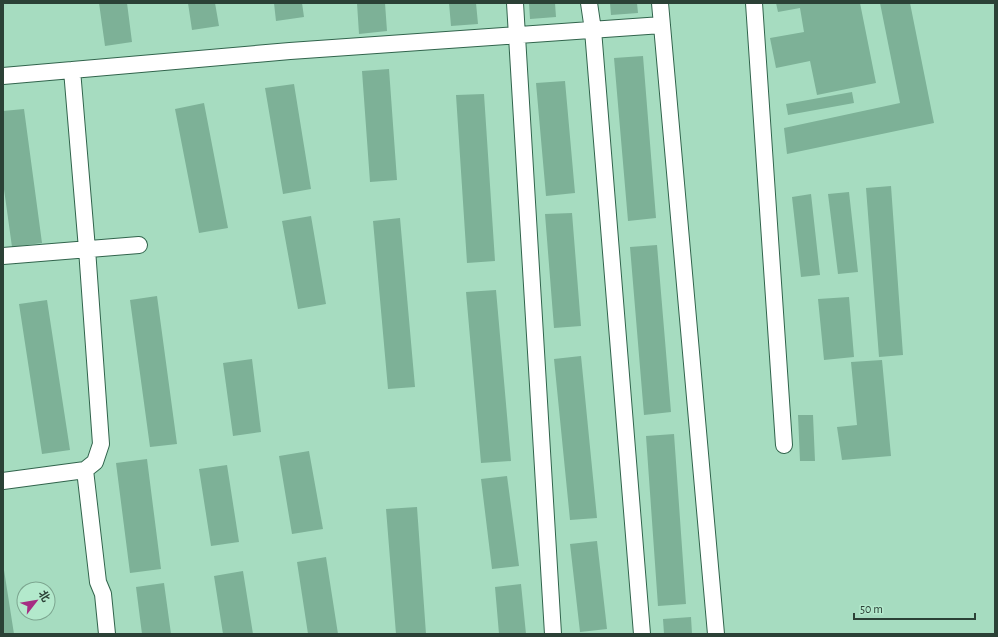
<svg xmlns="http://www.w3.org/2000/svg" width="998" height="637" font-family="'Alegreya Sans','Noto Sans SC',sans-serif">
<rect width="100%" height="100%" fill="#a6dcc0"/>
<path fill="#7db197" d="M99,3H127L132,42L105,46Z
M188,3H215L219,26L192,30Z
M274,3H302L304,17L276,21Z
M357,3H385L387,31L359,34Z
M449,3H476L478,24L451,26Z
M529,3H555L556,17L530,19Z
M610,3H637L638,13L611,15Z
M776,3H860L876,83L817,95L810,61L776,68L770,38L804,32L800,8L778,12Z
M880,3H910L934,123L787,154L784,128L900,103Z
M643,56L656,218L628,221L614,58Z
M389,69L397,180L370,182L362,71Z
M565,81L575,193L546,196L536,83Z
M294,84L311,189L283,194L265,88Z
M852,92L854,103L788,115L786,104Z
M484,94L495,261L467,263L456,95Z
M204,103L228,228L199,233L175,109Z
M24,109L42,243L12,247L3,182V111Z
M891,186L903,355L879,357L866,188Z
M849,192L858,272L838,274L828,194Z
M811,194L820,275L801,277L792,197Z
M572,213L581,326L554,328L545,214Z
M311,216L326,304L298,309L282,221Z
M400,218L415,387L388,389L373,221Z
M657,245L671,412L644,415L630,247Z
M496,290L511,461L481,463L466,292Z
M157,296L177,444L150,447L130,300Z
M849,297L854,357L824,360L818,299Z
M47,300L70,450L42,454L19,304Z
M581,356L597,518L570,520L554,359Z
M252,359L261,432L233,436L223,363Z
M882,360L891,456L842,460L837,427L857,425L851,362Z
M798,415H813L815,461H800Z
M674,434L686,604L658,606L646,436Z
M309,451L323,529L292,534L279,456Z
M147,459L161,569L130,573L116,463Z
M227,465L239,542L211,546L199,469Z
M507,476L519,566L492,569L481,479Z
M417,507L426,634H396L386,509Z
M597,541L607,629L580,632L570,544Z
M326,557L338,634H308L297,562Z
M3,570H4L14,634H3Z
M243,571L253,634H223L214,576Z
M164,583L171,634H142L136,587Z
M521,584L526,634H499L495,587Z
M691,617L692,634H664L663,619Z"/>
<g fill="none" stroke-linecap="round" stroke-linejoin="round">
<g stroke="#31644c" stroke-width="18">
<path id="minor" d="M515,3L553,634
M589,3L593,30L642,634
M660,3L716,634
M754,3L784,445
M3,76L290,51L662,25
M3,256L139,245
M85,470L98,582L103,594L107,634
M3,481L85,470L95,462L101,444L87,249L72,70"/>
</g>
<use href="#minor" stroke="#fff" stroke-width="16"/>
</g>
<rect width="998" height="637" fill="none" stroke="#2b4136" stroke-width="8"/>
<g transform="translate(36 601) rotate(59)"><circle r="19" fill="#b3e9cc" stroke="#7da690"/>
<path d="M0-3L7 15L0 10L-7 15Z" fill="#a62d83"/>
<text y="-6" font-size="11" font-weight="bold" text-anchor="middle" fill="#2b4136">北</text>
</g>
<path d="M854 613v6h121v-6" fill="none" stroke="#2b4136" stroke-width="2"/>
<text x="860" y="613" font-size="12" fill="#2b4136" stroke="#b3e9cc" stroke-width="3" paint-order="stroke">50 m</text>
</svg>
